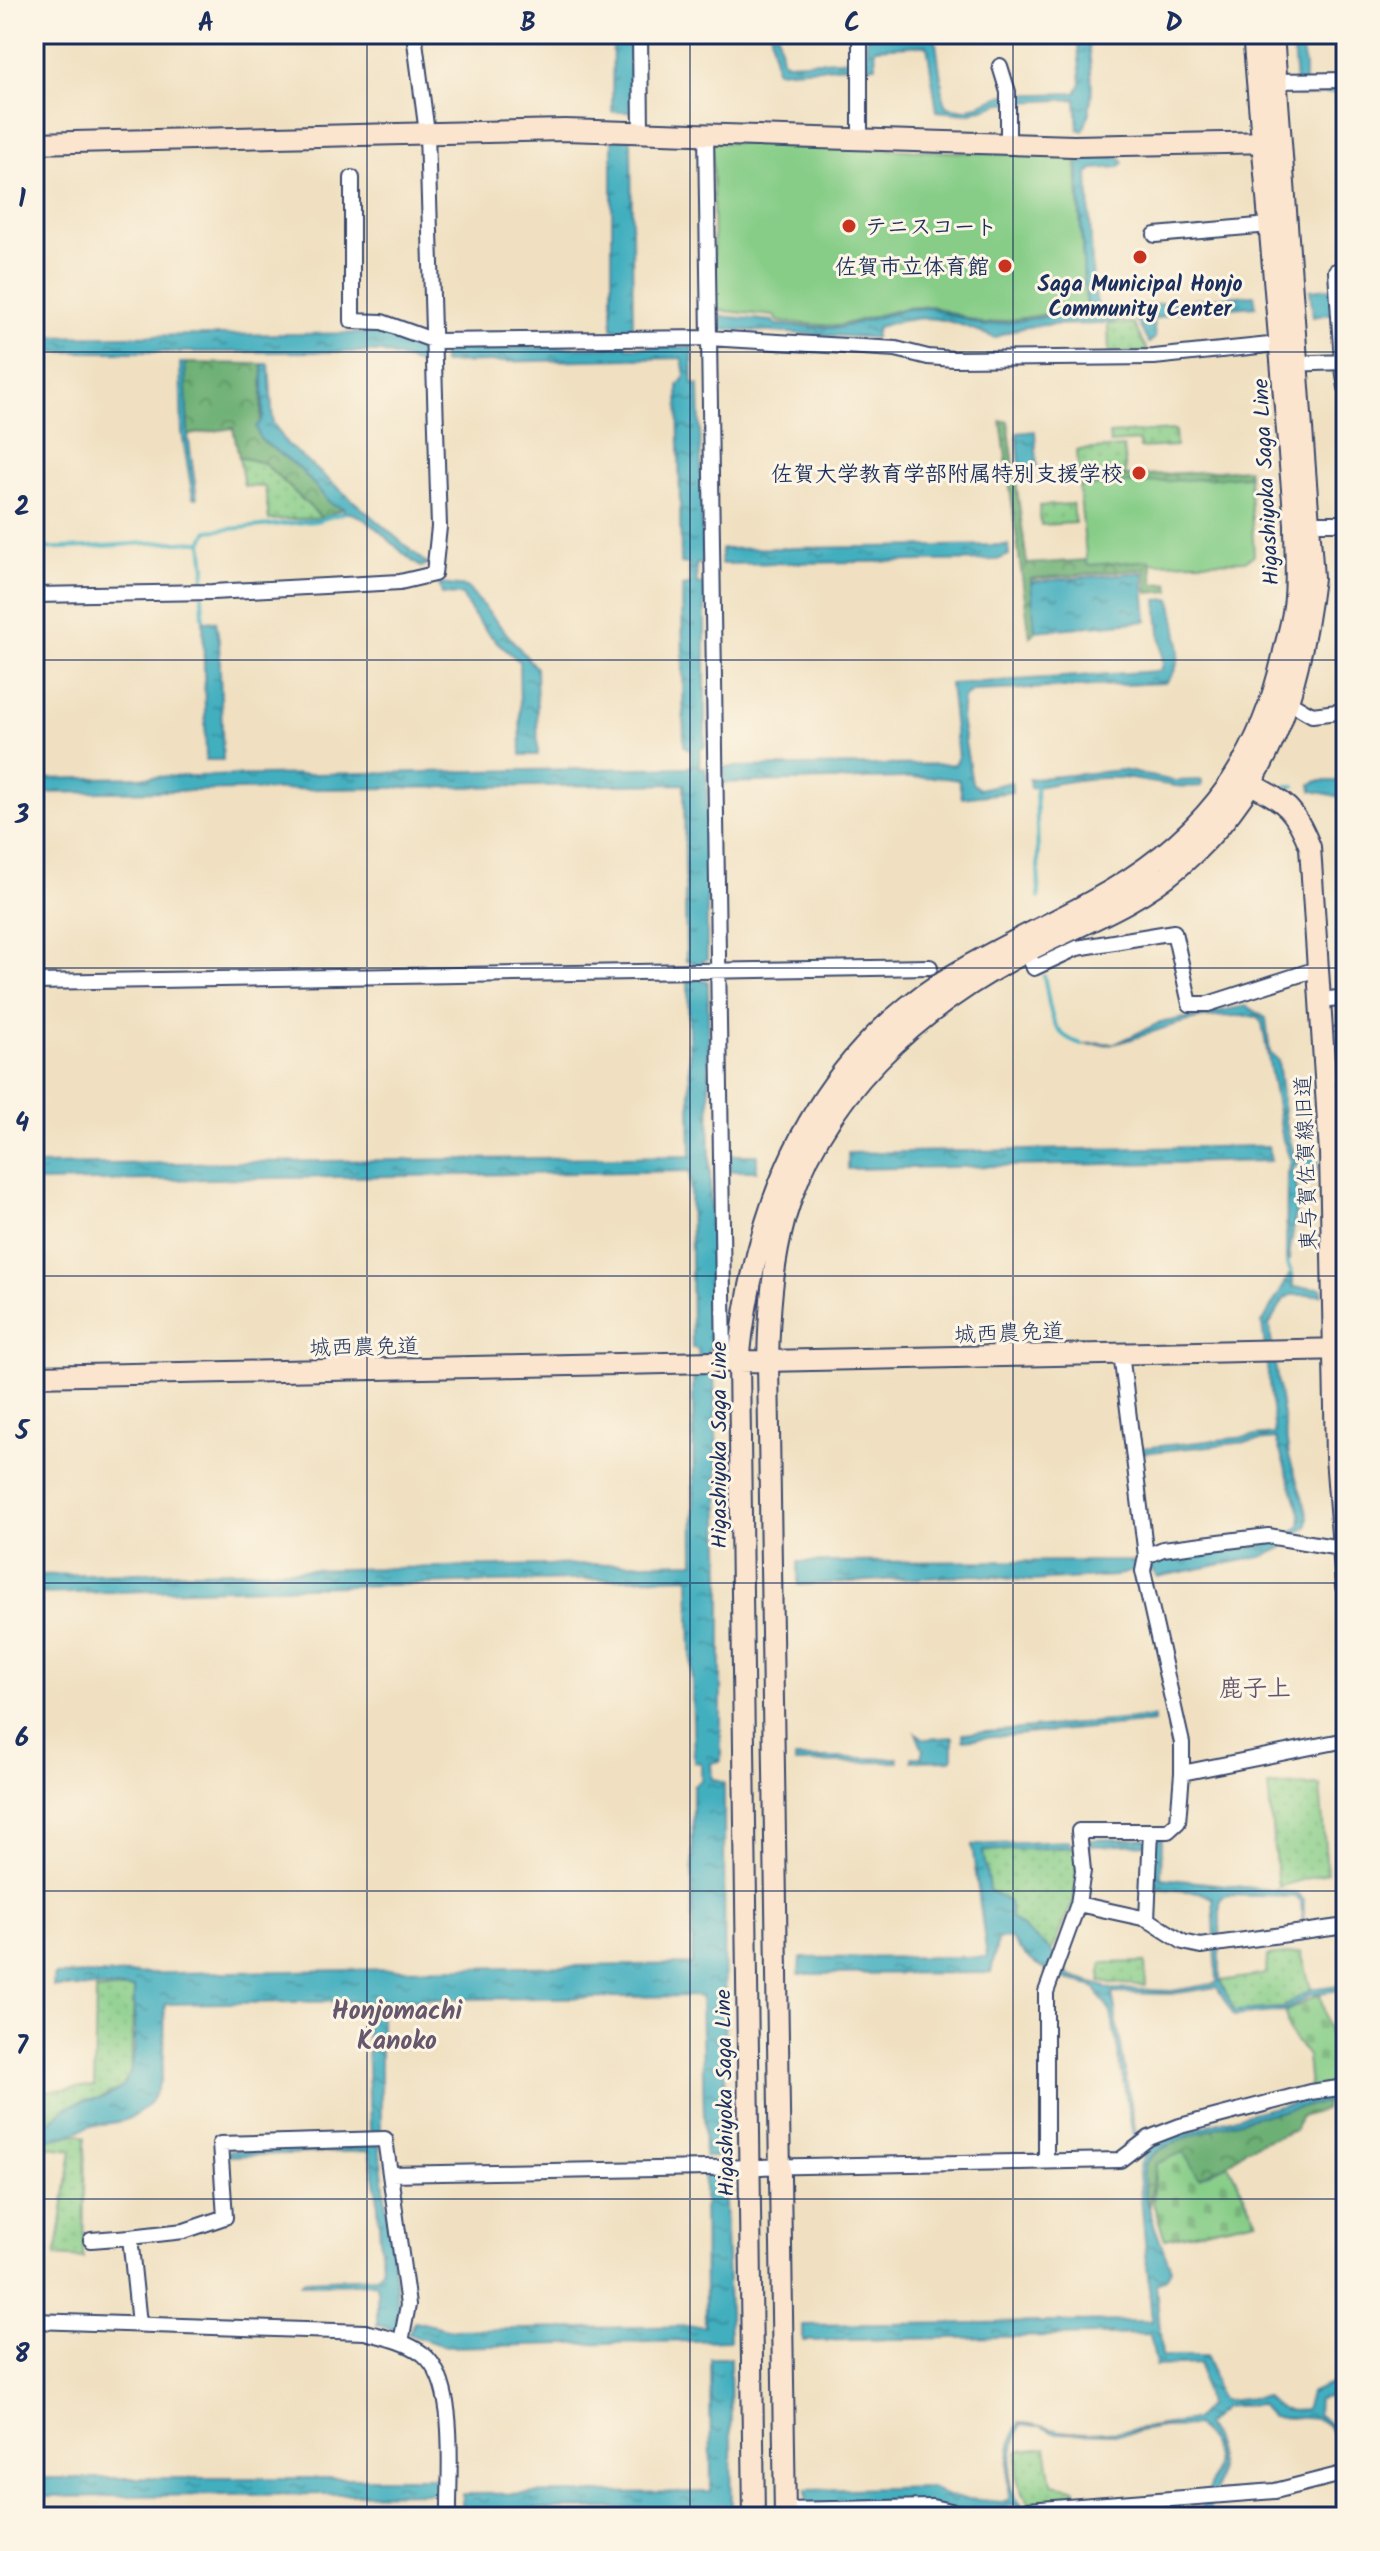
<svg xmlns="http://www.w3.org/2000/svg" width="1380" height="2551" font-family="Kalam,'Klee One',sans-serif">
<defs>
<pattern id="green-dots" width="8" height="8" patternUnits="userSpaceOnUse" patternTransform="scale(2)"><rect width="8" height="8" fill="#87cd88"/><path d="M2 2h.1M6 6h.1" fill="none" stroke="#74b078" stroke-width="1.8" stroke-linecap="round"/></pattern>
<pattern id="forest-crowns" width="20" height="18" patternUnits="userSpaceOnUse" patternTransform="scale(2)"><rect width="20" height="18" fill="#6db074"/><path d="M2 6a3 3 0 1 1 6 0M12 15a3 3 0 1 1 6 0" fill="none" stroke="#599062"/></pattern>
<pattern id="cemetery-stones" width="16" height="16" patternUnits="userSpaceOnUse" patternTransform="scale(2)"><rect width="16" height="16" fill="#87cd88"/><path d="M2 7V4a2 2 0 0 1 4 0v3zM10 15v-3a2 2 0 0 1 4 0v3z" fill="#74b078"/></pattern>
<pattern id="water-ripples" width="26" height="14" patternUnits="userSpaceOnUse" patternTransform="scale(2)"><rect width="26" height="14" fill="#42afbf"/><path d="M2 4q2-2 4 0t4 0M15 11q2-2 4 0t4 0" fill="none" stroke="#368f9e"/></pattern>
</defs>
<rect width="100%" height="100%" fill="#fcf5e5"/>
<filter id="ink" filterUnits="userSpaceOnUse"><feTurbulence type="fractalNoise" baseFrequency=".0125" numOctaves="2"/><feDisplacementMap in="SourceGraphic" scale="16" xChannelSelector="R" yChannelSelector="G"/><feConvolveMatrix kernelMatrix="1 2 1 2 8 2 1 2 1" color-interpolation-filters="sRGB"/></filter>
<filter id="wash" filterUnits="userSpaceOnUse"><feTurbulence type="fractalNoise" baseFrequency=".006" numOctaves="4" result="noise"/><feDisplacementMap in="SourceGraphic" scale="32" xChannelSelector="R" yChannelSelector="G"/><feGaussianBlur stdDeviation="1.8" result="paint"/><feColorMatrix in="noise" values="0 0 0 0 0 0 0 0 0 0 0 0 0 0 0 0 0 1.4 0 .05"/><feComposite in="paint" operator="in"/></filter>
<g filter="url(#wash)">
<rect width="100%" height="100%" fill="#f0e0c1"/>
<path fill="url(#green-dots)" stroke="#517e73" stroke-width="2" d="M1133,323L1148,352L1109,353L1108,324Z
M1175,430L1176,446L1140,448L1139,441L1110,443L1109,434Z
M1124,447L1126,476L1079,479L1077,450Z
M239,457L264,463L322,518L269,520L265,487L244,486Z
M1073,504L1075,523L1041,525L1039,506Z
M1320,1785L1327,1873L1278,1887L1268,1786Z
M1078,1847L1074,1900L1051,1951L1011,1918L1009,1902L989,1890L983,1850Z
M1301,1952L1311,1989L1282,2008L1235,2012L1220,1981L1266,1974L1267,1956Z
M1145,1962L1146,1986L1100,1982L1102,1963Z
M134,1988L131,2073L125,2086L34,2129V2092L94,2086L96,1991Z
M79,2134L85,2137L83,2258L56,2256L72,2150L34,2145V2140Z
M1046,2448L1052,2484L1075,2488V2503L1028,2504L1016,2477L1019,2451Z"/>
<path fill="url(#forest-crowns)" stroke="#447069" stroke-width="2" d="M185,363L263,364L260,439L299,468L331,504L344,508L322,518L264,463L239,457L233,428L188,435Z
M1001,421H1008L1027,564L1087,560L1088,565L1151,560L1154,584L1169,583L1170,591L1148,593L1145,569L1031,579L1035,631L1030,637Z
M1248,469L1249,476L1079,487V479Z
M1326,2101L1324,2110L1300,2117L1296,2130L1247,2148L1228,2164L1198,2178L1156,2164L1149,2210C1147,2196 1139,2173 1148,2161C1167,2132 1290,2110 1326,2101Z"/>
<path fill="url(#cemetery-stones)" stroke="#517e73" stroke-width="2" d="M1320,1994L1341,2084L1310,2089L1307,2056L1289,2032L1285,2012Z
M1183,2152L1199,2178L1228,2164L1257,2220L1165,2239L1153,2203L1156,2164Z"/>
<path fill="#87cd88" stroke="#517e73" stroke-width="2" d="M712,142L1076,157L1086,308L985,324L931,306L904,308L837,326L779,322L774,316L715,310Z
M1249,476L1254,555L1245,561L1153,563L1150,560L1087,565L1079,487Z"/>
<path fill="url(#water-ripples)" stroke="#2e6f8e" stroke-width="2" d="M613,34H630L631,112H612Z
M771,34H778L782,59L787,63L854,59L851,66L776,71Z
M1077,34H1087C1091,68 1097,99 1083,131L1078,129L1076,99L1001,103L968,114L937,111L927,45L875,48L876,66H867L866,37L935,35L944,101L947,107L965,110L1004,95L1076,93L1081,83Z
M1292,34H1298L1305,65V88L1346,87V92L1297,96Z
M612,139H631L633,328L626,330V347H692L693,384L699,385L703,564H696L697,585L705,584V746L700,750L699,767L705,768L707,776V959L702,962V981H708L712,1348L708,1349V1371L714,1372L721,1576V1761L711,1763L712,1779L724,1783L725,2157H705L701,1996L381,2000V2131H370L366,2001L165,2004C162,2044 174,2102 125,2120C113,2124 99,2123 88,2127C72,2134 51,2140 34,2140V2129C52,2126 56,2113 70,2106C83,2099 101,2100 112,2094C144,2078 133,2019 134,1988L53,1987L54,1975L692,1964L693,1785L701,1780V1763L694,1762L689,1577L38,1594L39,1575L694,1562L693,1373L700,1372L698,1349L692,1348L690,1171L34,1182V1165L691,1156L688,981H694V962L686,961L684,784L34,793V779L691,767V751L684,746L682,586L690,585L689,564L681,563L678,386L685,376L682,358L443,363V348L619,347L618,330L612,328Z
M1094,153L1121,158L1123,163L1119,167L1093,169L1088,174L1093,287L1099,310C1151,306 1201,297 1254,295L1256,306L1175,312L1153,320L1155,338L1149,343L1135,318C1122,319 1109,324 1097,324C1064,325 1024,321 995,338C944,318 932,311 877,327L875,338L720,329L721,316L773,321L777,325L838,328L907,309L932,308L985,326L1088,310L1084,283L1078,156Z
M1346,281V297L1335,313L1313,317L1310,290L1341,287Z
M379,333L425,348L423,365L381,352H34V337Z
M180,363H185L188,435L197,498H193L182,433Z
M263,364H269L273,423L287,444L427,564L421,567C399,555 368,510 343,513L344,508L331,504L299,468L260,439L256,427L263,418Z
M1035,431L1037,467L1020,468L1017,433Z
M1008,545L1009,555L997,560L721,564V549Z
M1143,572L1147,621L1035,631L1031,582Z
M439,584L467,587L536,668L538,755H521L519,661C494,640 476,624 462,595L442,594Z
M1171,599C1176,626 1189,662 1165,683L973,691L963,698L961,719L972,783L979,789L1011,782L1012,792L962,798L959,780L938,777L724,783V767L955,764L958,758L950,684L1160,671L1163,665L1157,600Z
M203,618L206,622L216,621L219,640L223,760H206Z
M1122,770L1174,781L1202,780V786C1169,789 1151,780 1120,778C1090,776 1060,783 1030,788L1029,779Z
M1318,781H1346V798L1312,791L1311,784Z
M1246,1006L1266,1018L1270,1053L1278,1060L1285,1122L1295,1158L1301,1161L1318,1157V1169L1296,1163L1293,1171C1304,1200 1290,1232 1289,1261L1286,1263L1287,1173L1291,1162L1283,1140L1262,1023L1257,1017C1231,1015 1203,1016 1177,1024C1140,1034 1122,1049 1082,1044L1117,1043L1159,1023Z
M1268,1146L1271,1161L848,1169V1153Z
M730,1155H757V1171H730Z
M1290,1274H1293V1287L1322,1288V1295H1291L1284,1299L1269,1325L1289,1456L1308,1516L1307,1526L1282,1548L1265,1556L1157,1577L1152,1570L1138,1569L1116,1576L1031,1581L976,1575L798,1585V1562L1155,1561C1167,1552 1199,1548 1213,1554L1278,1542L1300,1526L1301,1516L1276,1439L1142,1453L1140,1448L1275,1434L1262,1323Z
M1154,1717V1722L963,1740V1734Z
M916,1733L925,1739L953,1737V1757L951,1760L912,1761V1757H921L923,1750Z
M795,1758H898V1762L795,1763Z
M1162,1838L1161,1878L1298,1893L1304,1900L1303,1925L1301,1902L1296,1897L1227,1895L1220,1900V1981L1235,2011L1282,2008L1311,1989L1346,1984V1989L1313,1994L1284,2011L1234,2016L1217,1987L1171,1994L1112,1993L1137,2140L1134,2141L1111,2013L1094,1987C1061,1978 1030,1968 1011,1939L998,1938L991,1973L799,1974L800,1958L987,1957L972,1845L1069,1841L1071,1847L983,1851L989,1890L1009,1902L1011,1918L1051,1951L1070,1976L1111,1989L1172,1991L1217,1983L1213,1898L1199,1892L1153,1888L1154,1844L1090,1846L1089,1840Z
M1346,2094V2099C1311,2103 1164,2133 1147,2161C1134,2184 1162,2245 1171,2269L1166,2278L1156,2284L1162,2356H1207L1219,2398L1225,2401L1265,2397C1278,2411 1286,2412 1305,2410L1310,2393L1346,2377V2385L1328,2397L1318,2399L1317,2414L1336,2429L1344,2467C1339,2461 1337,2447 1334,2437C1326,2409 1292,2421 1271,2417L1260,2404L1223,2407L1205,2425C1226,2456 1220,2485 1206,2517H1200C1205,2482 1234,2463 1196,2426L1162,2427L1122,2434L1054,2433L1041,2426L1021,2425C1016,2432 1009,2472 1010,2482C1011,2496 1022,2503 1028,2515L1079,2512L1080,2517H1024L1015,2504L995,2511L807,2505L806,2490L931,2487L948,2497L1002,2502L1010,2499C1005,2483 1009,2436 1019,2423C1033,2423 1042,2427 1056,2430C1097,2439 1153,2425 1195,2420L1207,2406L1200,2364L1156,2366L1150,2334L803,2341V2325L1152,2321L1139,2173C1140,2168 1141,2159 1144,2155C1162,2131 1313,2096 1346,2094Z
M379,2145L399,2313L396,2330L377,2325V2283L301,2284L305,2280L376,2277L382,2270L377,2191L369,2151L228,2156V2151Z
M704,2176H724L730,2340L446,2347L408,2334L414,2321L452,2330L705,2326Z
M710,2358H730L732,2517H710V2507L462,2510V2494L711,2492Z
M34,2478H438V2493L34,2497Z"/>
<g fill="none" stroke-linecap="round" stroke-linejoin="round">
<path stroke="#42afbf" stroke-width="4" d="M34,548C90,550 146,540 202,542L208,531L316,521L343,513
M202,587L205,570L202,542
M202,596L203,618
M1036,784L1039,898
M1287,786H1295
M1044,976C1051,1007 1047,1035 1082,1044
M1287,1262L1292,1274"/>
</g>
</g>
<g filter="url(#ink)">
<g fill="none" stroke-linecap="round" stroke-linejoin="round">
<g stroke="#3b4a6d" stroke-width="18">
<path id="street" d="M640,34L641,132
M1000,66L1008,92V144
M1275,81L1346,80
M706,133L724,1363
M860,140V34
M352,178V321L382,322L435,341L708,338L896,349L928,357L954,359L1154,357L1288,343
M1155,235L1270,225
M1342,362L1336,271L1346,268
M1289,364L1342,362L1346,388
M1310,523H1346
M34,595L212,592L400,582L434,574L439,527L427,133L414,34
M1281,697L1312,715L1346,711
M1027,951L1034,968L1077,948L1174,932L1190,1004H1208L1320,968
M34,982L930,967
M1322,1000L1346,997
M1121,1353L1146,1556L1143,1571L1182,1743V1773
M1146,1556L1163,1549L1268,1536L1346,1549
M1078,1904L1147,1919L1183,1942L1201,1946L1346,1926
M1147,1919L1151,1831
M1046,2159V1992L1078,1904L1083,1871L1079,1831H1168L1178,1822L1182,1773L1346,1740
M91,2240L130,2237
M34,2321L365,2332C384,2337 406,2341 423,2354C459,2383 448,2474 449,2517
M139,2324L130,2237L184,2231L225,2217L220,2144L385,2139L390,2174
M401,2342L408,2305L390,2174L1120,2160L1149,2138L1180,2126L1310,2092L1346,2087
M784,2510L932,2507L978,2517L1017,2514
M1018,2517L1028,2510L1275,2491L1346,2473"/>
</g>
<g stroke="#3b4a6d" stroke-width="24">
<path id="secondary" d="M34,143L565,130L1074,146L1274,142
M1240,778C1281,801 1292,801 1310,847L1330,1153L1336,1457L1346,1586
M34,1376L1346,1349
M754,2517L739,1362C752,1226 798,1094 908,1006C964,962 1030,935 1092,901C1196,845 1257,772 1283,656C1287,637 1294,617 1295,597C1297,573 1295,549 1295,524L1253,34
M785,2517L768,1362C769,1313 772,1266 785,1218C819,1096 918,1008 1026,952C1078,925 1134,906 1179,867C1271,787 1299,694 1313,578L1273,34"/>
</g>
<use href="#street" stroke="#fff" stroke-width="14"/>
<use href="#secondary" stroke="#fbe5cf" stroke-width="20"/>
</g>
</g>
<path fill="none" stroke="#1b2f5e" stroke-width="2" stroke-opacity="0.55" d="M367,34V2517M690,34V2517M1013,34V2517M34,352H1346M34,660H1346M34,968H1346M34,1276H1346M34,1583H1346M34,1891H1346M34,2199H1346"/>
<g fill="#c8321e" stroke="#fcf5e5" stroke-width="3">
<circle cx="849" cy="226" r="8"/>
<circle cx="1140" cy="257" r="8"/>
<circle cx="1005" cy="266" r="8"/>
<circle cx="1139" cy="473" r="8"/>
</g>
<g text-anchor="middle" stroke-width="6" stroke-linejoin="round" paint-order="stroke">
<g font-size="22" font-weight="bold" fill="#1b2f5e" stroke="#fcf5e5" text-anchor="end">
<text x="865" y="234" text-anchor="start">テニスコート</text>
<text x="989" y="274">佐賀市立体育館</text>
<text x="1140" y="291" text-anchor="middle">Saga Municipal Honjo<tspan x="1140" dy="25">Community Center</tspan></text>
<text x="1123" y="481">佐賀大学教育学部附属特別支援学校</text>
</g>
<g font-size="22" fill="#1b2f5e" stroke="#fcf5e5">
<text transform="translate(1265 482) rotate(-93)" y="8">Higashiyoka Saga Line</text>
<text transform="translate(1305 1163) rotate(-92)" y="8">東与賀佐賀線旧道</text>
<text transform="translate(1009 1332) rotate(-2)" y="8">城西農免道</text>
<text transform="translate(364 1346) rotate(-1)" y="8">城西農免道</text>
<text transform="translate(718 1445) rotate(-90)" y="8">Higashiyoka Saga Line</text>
<text transform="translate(724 2093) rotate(-91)" y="8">Higashiyoka Saga Line</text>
</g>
<g font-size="24" font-weight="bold" fill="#67576d" stroke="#fcf5e5">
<text x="1255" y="1696">鹿子上</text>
</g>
<g font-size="26" font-weight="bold" fill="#67576d" stroke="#fcf5e5">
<text x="397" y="2019">Honjomachi<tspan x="397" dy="30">Kanoko</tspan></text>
</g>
</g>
<rect width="1380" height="2551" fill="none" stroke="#fcf5e5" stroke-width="88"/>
<rect x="44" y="44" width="1292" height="2463" fill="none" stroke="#1b2f5e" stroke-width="3"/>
<g font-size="26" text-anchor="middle" font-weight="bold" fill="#1b2f5e">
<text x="206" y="31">A</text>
<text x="528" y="31">B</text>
<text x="852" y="31">C</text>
<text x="1174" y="31">D</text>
<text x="22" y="207">1</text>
<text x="22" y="515">2</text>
<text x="22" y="823">3</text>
<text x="22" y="1131">4</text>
<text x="22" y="1439">5</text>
<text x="22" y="1746">6</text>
<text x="22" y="2054">7</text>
<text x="22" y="2362">8</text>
</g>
</svg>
